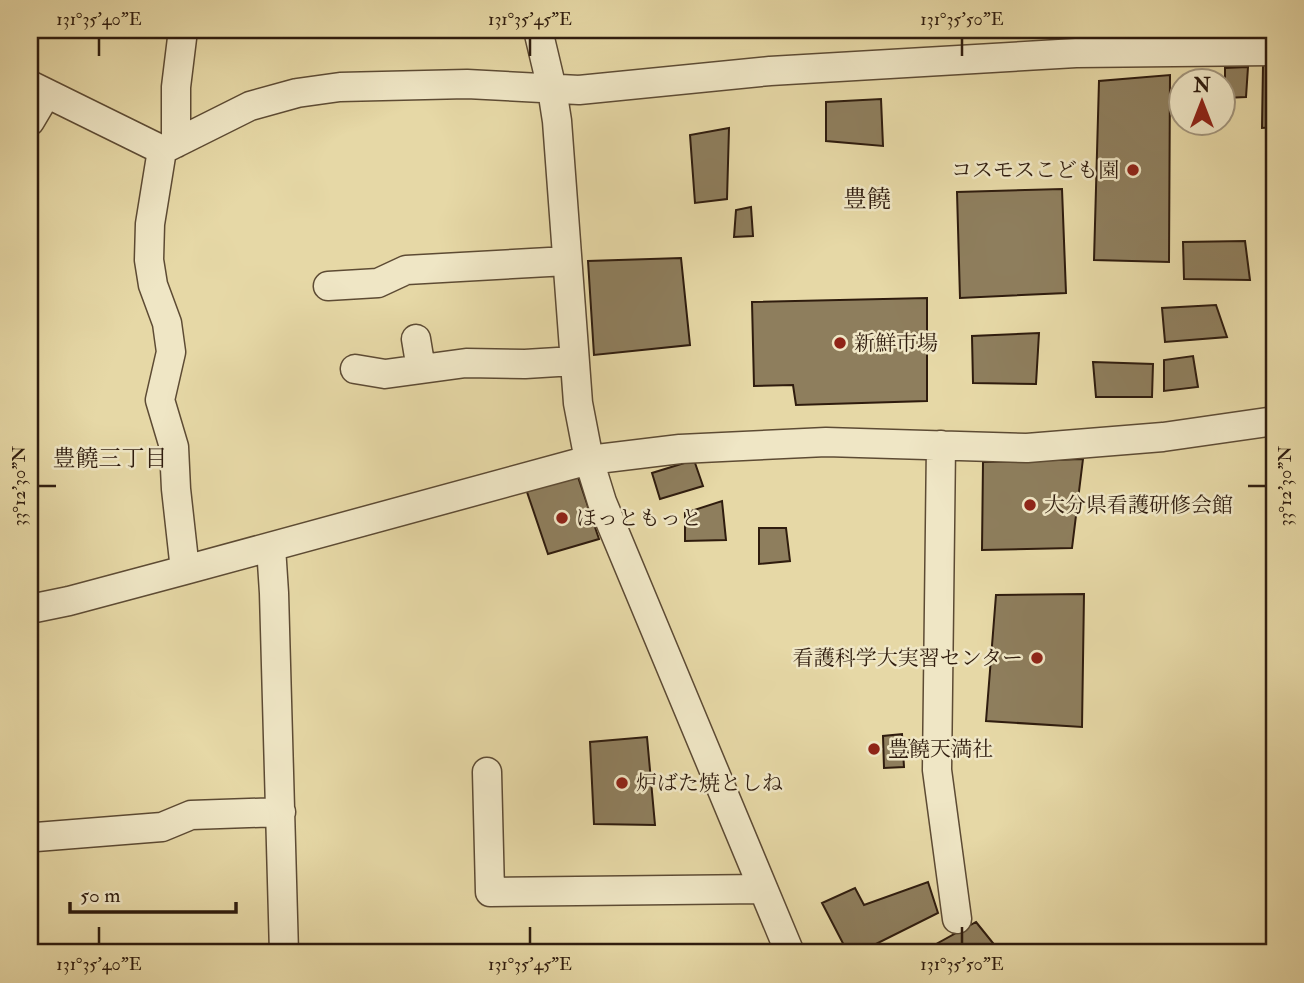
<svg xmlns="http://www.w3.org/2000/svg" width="1304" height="983" font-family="'IM FELL Double Pica','Noto Serif JP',serif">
<rect width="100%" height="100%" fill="#e6d8a6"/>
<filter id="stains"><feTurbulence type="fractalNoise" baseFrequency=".00286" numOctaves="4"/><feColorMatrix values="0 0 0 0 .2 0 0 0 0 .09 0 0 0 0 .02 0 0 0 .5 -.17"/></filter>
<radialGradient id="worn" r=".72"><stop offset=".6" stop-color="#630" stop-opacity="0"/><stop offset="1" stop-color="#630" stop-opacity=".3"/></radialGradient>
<path fill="#8e7e5d" stroke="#2f1c0e" stroke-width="2" d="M1187,30H1232L1231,45L1186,42Z
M1245,30H1274V44L1245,46Z
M1263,65H1274V127L1262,128Z
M1248,67L1246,97L1225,98V68Z
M1170,75L1169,262L1094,260L1099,81Z
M881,99L883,146L826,141V102Z
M729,128L727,199L695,203L690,135Z
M1062,189L1066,293L960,298L957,192Z
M751,207L753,236L734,237L736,210Z
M1245,241L1250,280L1184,279L1183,242Z
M681,258L690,345L594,355L588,261Z
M927,298V401L796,405L793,385L754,386L752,302Z
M1216,305L1227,337L1165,342L1162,308Z
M1039,333L1036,384L973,383L972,336Z
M1193,356L1198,387L1164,391V360Z
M1093,362L1153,364L1152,397H1096Z
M1083,459L1072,548L982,550L983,462Z
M694,460L703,486L660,499L652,473Z
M576,471L599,539L548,554L526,489Z
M722,501L726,540L685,541V513Z
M759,528H786L790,561L759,564Z
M1084,594L1082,727L986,721L996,595Z
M902,734L904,767L884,768L883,736Z
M647,737L655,825L594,824L590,742Z
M906,740H916L917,753H907Z
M928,882L938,913L858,953H848L822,903L855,888L864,905Z
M976,922L1001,953H920Z"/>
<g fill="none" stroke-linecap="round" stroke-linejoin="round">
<g stroke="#5d4b34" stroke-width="31">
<path id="minor" d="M538,30L552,89L557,121L578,403L589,460L602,502L790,953
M30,85L162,150
M30,121L46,94
M176,143V87L183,30
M328,286L378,283L406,270L567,261
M416,339L421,369
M355,369L385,374L466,363L525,364L574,361
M941,445L937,770L957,919
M271,547L274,593L284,953
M185,570L176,489L174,447L160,400L171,352L167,323L153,285L149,260L150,224L162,150L250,106L297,93L340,87L467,84L579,90L770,71L1076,53L1274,51
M30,609L69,601L185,570L589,460L680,449L826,442L1027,448L1163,437L1274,421
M487,772L490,892L763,889
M36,837L162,827L191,815L281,812"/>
</g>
<use href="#minor" stroke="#efe6c5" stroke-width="28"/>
</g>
<path fill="none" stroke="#2f1c0e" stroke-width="2.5" d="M99,38V56M530,38V56M962,38V56M38,486H56M1248,486H1266M99,927V944M530,927V944M962,927V944"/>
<g fill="#8f2418" stroke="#efe6c5" stroke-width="2.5">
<circle cx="1133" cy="170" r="7"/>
<circle cx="840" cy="343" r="7"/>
<circle cx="1030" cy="505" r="7"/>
<circle cx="562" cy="518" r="7"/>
<circle cx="1037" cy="658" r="7"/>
<circle cx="874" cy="749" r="7"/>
<circle cx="622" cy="783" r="7"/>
</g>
<g text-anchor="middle" stroke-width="5" stroke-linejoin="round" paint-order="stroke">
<g font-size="21" fill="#2f1c0e" stroke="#efe6c5" text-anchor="start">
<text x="1119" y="177" text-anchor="end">コスモスこども園</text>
<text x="854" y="350">新鮮市場</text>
<text x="1044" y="512">大分県看護研修会館</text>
<text x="576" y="525">ほっともっと</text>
<text x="1023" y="665" text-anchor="end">看護科学大実習センター</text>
<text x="888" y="756">豊饒天満社</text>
<text x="636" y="790">炉ばた焼としね</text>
</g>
<g font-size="23" fill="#2f1c0e" stroke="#efe6c5">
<text x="110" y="466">豊饒三丁目</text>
</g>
<g font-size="24" fill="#2f1c0e" stroke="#efe6c5">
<text x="867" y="207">豊饒</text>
</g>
</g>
<rect width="1304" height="983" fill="none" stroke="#e6d8a6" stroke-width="77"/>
<g transform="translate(1202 102)"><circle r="33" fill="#efe6c5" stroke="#a2957c" stroke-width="2"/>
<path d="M0-5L12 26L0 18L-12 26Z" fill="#8f2418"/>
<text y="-10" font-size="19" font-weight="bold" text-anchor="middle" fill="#2f1c0e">N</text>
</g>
<path d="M70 902v10h166v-10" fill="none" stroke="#2f1c0e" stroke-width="3.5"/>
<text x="80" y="902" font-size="21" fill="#2f1c0e" stroke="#efe6c5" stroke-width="5" paint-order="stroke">50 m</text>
<rect x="38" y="38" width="1228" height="906" fill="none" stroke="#2f1c0e" stroke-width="2.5"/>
<g font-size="18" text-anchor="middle" fill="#2f1c0e">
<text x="99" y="25">131°35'40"E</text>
<text x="530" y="25">131°35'45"E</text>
<text x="962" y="25">131°35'50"E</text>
<text transform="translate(19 486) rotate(-90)" y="6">33°12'30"N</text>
<text transform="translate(1285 486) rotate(-90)" y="6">33°12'30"N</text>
<text x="99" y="970">131°35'40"E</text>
<text x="530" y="970">131°35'45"E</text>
<text x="962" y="970">131°35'50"E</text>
</g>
<rect width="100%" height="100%" filter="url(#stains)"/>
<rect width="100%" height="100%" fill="url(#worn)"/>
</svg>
